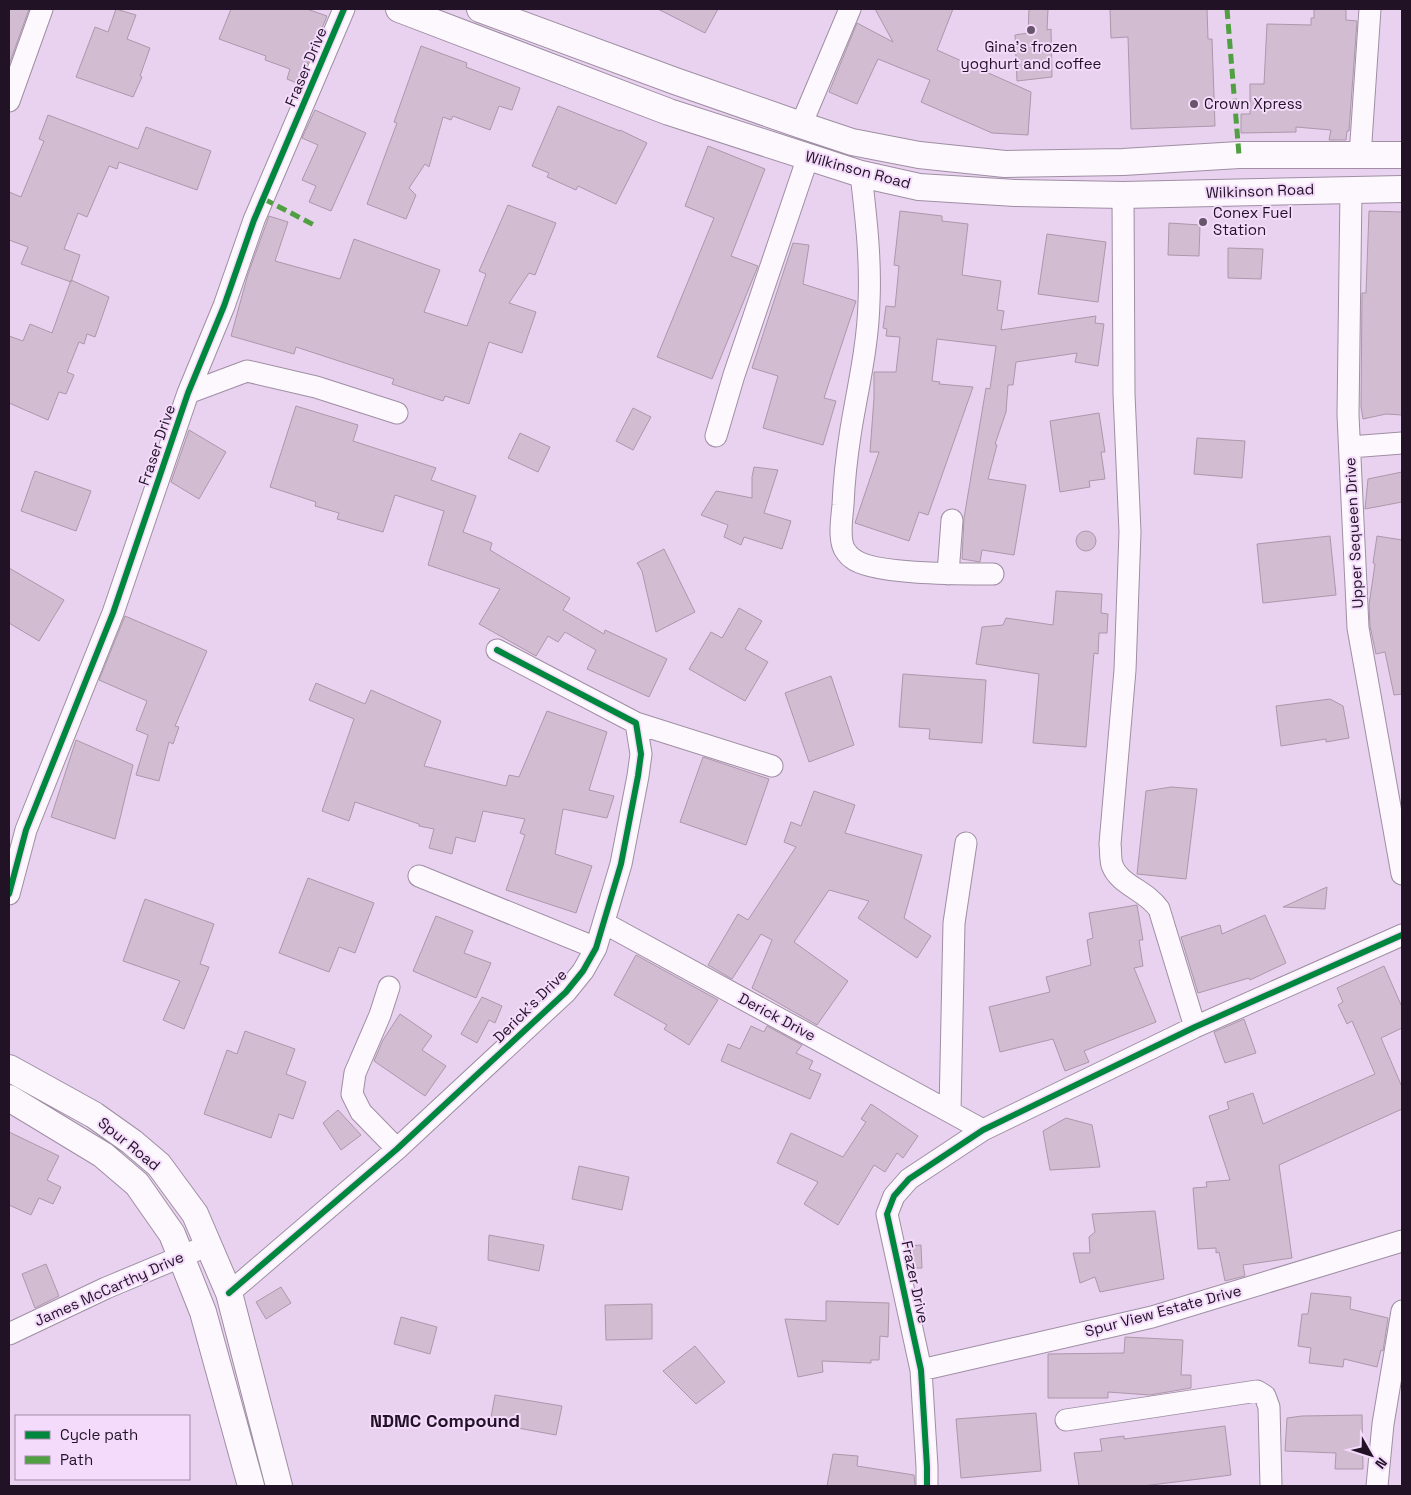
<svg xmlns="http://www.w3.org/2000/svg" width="1411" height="1495" font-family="'Space Grotesk',sans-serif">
<rect width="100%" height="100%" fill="#e9d2ef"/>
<path fill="#d1bcd2" stroke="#ac97ab" d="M9,9H29L9,65Z
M116,9L136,15L127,39L150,48L140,76L142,77L133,97L76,77L95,27L108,32Z
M231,9H307L327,16L299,84L287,79L290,69L265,60L266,56L219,39Z
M658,9H718L705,33Z
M875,9H953L937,50L1031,92L1028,135L992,133L921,102L930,80L878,59L857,104L829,92L857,23L893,42Z
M1029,9H1048L1047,30L1051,29L1052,77L1017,81L1015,35L1028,33Z
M1110,9H1207L1208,39H1212L1215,126L1131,129L1128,37L1111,38Z
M1314,9H1346V20L1357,21L1349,131H1347L1346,140H1329L1331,130L1296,127V132L1241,133V114H1250V84H1264L1267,24L1311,25V18H1314Z
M421,46L467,63L466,67L520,88L512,110L499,106L490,130L453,116L451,120L443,117L429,167L425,164L409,188L416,195L406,219L367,204L397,123L394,122Z
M558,106L620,131V130L647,143L616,204L578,186L576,190L547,177L549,173L532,166Z
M315,110L366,133L331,211L309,202L316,186L302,180L318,145L302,138Z
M48,115L138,149L146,127L211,151L197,190L119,162L117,169L109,166L87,217L78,213L64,249L80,255L71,282L21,264L28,247L9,240V192L21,197L44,141L39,139Z
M708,146L765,169L731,256L758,266L712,379L657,357L714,218L685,206Z
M508,205L556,223L535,275L529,273L509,303L536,312L522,353L489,342L469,404L445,396L443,401L392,384L394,379L296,347L294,354L231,336L248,274L269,216L288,222L275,261L340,279L354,239L440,270L424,312L467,326L486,274L479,271Z
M900,211L942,216V221L968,224L962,275L1001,281L997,310L1004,311L1001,330L1096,316L1095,323L1104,324L1098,366L1075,362L1077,353L1016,362L1013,385H1008L1006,412L995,444L997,445L988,479L1026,485L1014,555L982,550L980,562L962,559L964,518L986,388L990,389L996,346L937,339L932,381L940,382L939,384L973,387L928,515L919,512L909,541L855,523L879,452H870L874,398V372H896L900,337L886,336L887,329L883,328L886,306L895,307L899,266L894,265Z
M1369,211L1402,212V415L1386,414L1363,419L1361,407L1362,293H1366Z
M1169,223L1200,225L1199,256L1168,255Z
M1047,234L1106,242L1098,302L1038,294Z
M793,243L809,245L803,284L856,301L824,398L836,401L823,445L763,428L778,376L752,368Z
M1228,248L1263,249L1261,279L1228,278Z
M71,280L109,297L95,337L87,334L84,344L79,342L67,372L74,375L66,394L59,392L48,420L9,403V336L23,341L30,324L52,333Z
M296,406L358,425L353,441L436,468L431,480L476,496L463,532L492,543L490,550L570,598L563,610L604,634L605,630L667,659L649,697L587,669L596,650L565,632L558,642L548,636L536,656L479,624L500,589L428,565L444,511L395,495L383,532L337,519L339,513L315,506L316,502L270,487Z
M633,408L651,417L633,450L616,441Z
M1099,413L1105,452H1101L1105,479L1089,481L1090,487L1060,492L1050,421Z
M189,430L226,452L199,499L171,482Z
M520,433L550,447L538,472L508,458Z
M1197,438L1245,441L1242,478L1194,474Z
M754,467L778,470L764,513L791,521L782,549L744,537L741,545L724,537L728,525L701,515L716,491L752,498V477Z
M35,471L91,491L76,531L21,511Z
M1402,472V502L1365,509L1368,479Z
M1076 541a10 10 0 1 1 20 0a10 10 0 1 1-20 0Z
M1330,536L1336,595L1263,603L1257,544Z
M1377,536L1402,540V694L1394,695L1385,652L1376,654L1370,626L1369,605L1375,564L1373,563Z
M664,549L695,612L656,632L642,571L637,563Z
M9,568L64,600L39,641L9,623Z
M1056,591L1102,594L1101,613L1108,614L1107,633H1099L1098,654L1094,653L1086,747L1033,743L1039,674L976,664L982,627L1003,625L1006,618L1053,625Z
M739,608L762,621L745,649L768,662L745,701L689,669L711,632L722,638Z
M125,616L207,651L175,726L179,727L173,744L169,742L159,781L136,775L148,735L136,730L147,701L99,680Z
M903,674L986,680L982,743L929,739L930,729L899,727Z
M831,676L854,745L809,762L785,693Z
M316,683L365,704L371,690L441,721L424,766L506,786L509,775L519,777L547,711L607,732L589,790L614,796L607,818L563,809L555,854L592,866L576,913L506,890L525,835L520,833L525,819L483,811L475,842L456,837L452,854L429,848L434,829L419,826V824L355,802L349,821L322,811L354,719L309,700Z
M1330,699L1343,706L1349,738L1326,742V739L1281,746L1276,706Z
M76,740L133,765L115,839L51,817Z
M703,757L769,779L746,845L680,822Z
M1171,787L1197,789L1186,879L1137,874L1146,791Z
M814,791L855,805L845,833L922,855L904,918L931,936L917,958L858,918L869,901L829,890L794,942L848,981L817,1025L752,988L772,940L761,934L732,979L708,965L738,914L748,920L796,847L784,842L791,822L801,826Z
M308,878L374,903L355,953L339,947L329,972L279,953Z
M1327,887L1325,909L1283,907Z
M145,899L214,924L200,964L209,967L184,1029L163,1020L180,981L123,961Z
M1137,905L1143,940H1139L1143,966L1134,968L1156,1022L1084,1051L1089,1062L1065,1071L1053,1039L1000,1052L989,1007L1050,992L1046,977L1091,965L1087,940L1093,938L1089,913Z
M1265,915L1286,963L1250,980L1249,978L1198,993L1181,937L1220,925L1222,934Z
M436,916L473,931L464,953L491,963L476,998L413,971Z
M636,955L718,1000L689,1045L664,1029L667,1025L614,995Z
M1384,966L1402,1007V1028L1381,1038L1402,1087V1109L1279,1165L1292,1258L1243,1265L1245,1276L1225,1281L1219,1252L1216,1253V1248L1198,1249L1193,1188L1207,1187L1206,1182L1230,1180L1209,1116L1229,1109L1227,1102L1253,1093L1263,1124L1375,1074L1352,1021L1347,1024L1338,1005L1343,1002L1337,988Z
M482,997L502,1006L495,1023L489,1020L477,1043L461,1034Z
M400,1014L432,1036L422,1050L446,1066L425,1096L374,1061L383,1040Z
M1244,1019L1256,1053L1225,1063L1214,1032Z
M751,1026L764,1032L767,1026L802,1045L796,1053L813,1061L809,1069L821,1074L810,1099L721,1061L728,1044L740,1049Z
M245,1031L295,1049L286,1074L306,1082L293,1119L279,1114L271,1138L204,1114L227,1050L237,1054Z
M871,1104L918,1136L903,1158L897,1153L885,1172L874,1165L838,1225L804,1204L818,1182L777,1163L791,1133L843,1157L866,1122L861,1119Z
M338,1110L361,1135L341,1150L323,1123Z
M1066,1118L1092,1125L1100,1167L1050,1170L1043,1131Z
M9,1132L59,1156L47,1180L61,1187L53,1204L39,1198L31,1215L9,1205Z
M579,1166L629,1177L622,1210L572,1199Z
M1155,1211L1164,1279L1100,1292L1095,1277L1080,1283L1073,1253H1090L1089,1237L1095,1232L1092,1214Z
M489,1235L544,1245L539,1271L488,1260Z
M921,1245L922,1268H912L907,1246Z
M46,1264L59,1296L35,1308L22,1274Z
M281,1287L291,1303L266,1319L256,1302Z
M1311,1293L1351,1297L1350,1309L1388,1318L1383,1351L1381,1350L1377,1367L1344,1359L1343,1367L1309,1363L1311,1348L1298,1346L1302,1314H1308Z
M826,1301L889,1303L888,1337L880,1336L879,1360H871V1363L822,1361L823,1372L798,1377L785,1319L826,1321Z
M652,1304V1339L606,1340L605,1305Z
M401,1317L437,1327L430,1354L394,1344Z
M1125,1337L1183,1340L1181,1375H1191V1388L1150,1395L1108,1392V1398H1048V1354L1124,1353Z
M695,1346L725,1382L696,1404L663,1371Z
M495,1395L562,1406L556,1435L490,1423Z
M1036,1413L1041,1471L961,1478L956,1419Z
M1362,1415L1363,1469H1335L1336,1453L1285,1451L1287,1418L1302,1416Z
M1225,1426L1231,1475L1143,1486H1079L1074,1453L1102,1451L1100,1439L1124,1436V1439Z
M833,1454L858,1456L857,1466L914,1475L915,1486H827Z"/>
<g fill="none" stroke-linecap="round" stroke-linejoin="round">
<g stroke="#9f8ea4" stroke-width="23">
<path id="minor" d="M9,101L42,9
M801,125L850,9
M1360,156L1370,9
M861,174C866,217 871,260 869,302C868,345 858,387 851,429C847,454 844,480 843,505C842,517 839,534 843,546C844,550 849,556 852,558C871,575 965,574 993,574
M1351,189L1348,415L1358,628L1402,874
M1123,195L1124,394L1130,532L1125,670L1110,844C1111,851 1110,858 1112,865C1119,885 1146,890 1159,909L1195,1027
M188,393L247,371L316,387L397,413
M716,436L734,375L808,157
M1350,447L1402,443
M948,574L952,520
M636,723L772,766
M419,876L596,948
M9,894L26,830L113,613L188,393L224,306L254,220L344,9
M604,923L983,1130
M389,987L380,1015L355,1073L352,1094L361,1112L397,1149
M950,1111L954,923L966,843
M229,1293L397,1149L566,992L583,971L596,948L621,864L638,776L641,754L636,723L497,650
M9,1334L106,1288L209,1245
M921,1370L1152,1317L1402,1241
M1066,1420L1257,1391L1265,1396L1269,1407L1271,1486
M927,1486V1467L921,1370L887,1214L894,1196L909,1179L983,1130L1195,1027L1402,935
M1377,1486L1383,1424L1402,1311"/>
</g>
<g stroke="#9f8ea4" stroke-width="28">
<path id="major" d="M399,9L669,112L861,174L919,187L1015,193L1123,195L1402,189
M480,9L675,81L801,125L852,142L919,155L1005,164L1123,162L1239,155H1402
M9,1068L94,1115L132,1142L159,1165L195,1214L229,1293L279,1486
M9,1098L103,1155L137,1184L172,1234L203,1312L251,1486"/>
</g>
<use href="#minor" stroke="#fcf8fd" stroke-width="21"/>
<use href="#major" stroke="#fcf8fd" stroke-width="26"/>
<path stroke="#50a042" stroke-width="5" stroke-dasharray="10 5" stroke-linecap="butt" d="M1227,9L1239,155
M264,199L314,225"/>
<g stroke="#f4dafb" stroke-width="9">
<path id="cycleway" d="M9,894L26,830L113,613L188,393L224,306L254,220L344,9
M229,1293L397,1149L566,992L583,971L596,948L621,864L638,776L641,754L636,723L497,650
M927,1486V1467L921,1370L887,1214L894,1196L909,1179L983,1130L1195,1027L1402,935"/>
</g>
<use href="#cycleway" stroke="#00873e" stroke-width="6"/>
</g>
<g fill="#67556c" stroke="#f4dafb" stroke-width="2">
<circle cx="1031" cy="30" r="5"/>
<circle cx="1194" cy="104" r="5"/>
<circle cx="1203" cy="222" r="5"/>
</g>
<g text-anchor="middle" stroke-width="4" stroke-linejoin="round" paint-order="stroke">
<g font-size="15" fill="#211226" stroke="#f4dafb" text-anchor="start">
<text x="1031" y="52" text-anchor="middle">Gina's frozen<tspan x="1031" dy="17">yoghurt and coffee</tspan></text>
<text x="1204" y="109">Crown Xpress</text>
<text x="1213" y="218">Conex Fuel<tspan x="1213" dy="17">Station</tspan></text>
</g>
<g font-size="15" fill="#211226" stroke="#f4dafb">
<text transform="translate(306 67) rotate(-67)" y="5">Fraser Drive</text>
<text transform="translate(858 170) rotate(15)" y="5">Wilkinson Road</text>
<text transform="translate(1260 191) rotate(-2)" y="5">Wilkinson Road</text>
<text transform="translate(157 445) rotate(-71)" y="5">Fraser Drive</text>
<text transform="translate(1354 533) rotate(-93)" y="5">Upper Sequeen Drive</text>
<text transform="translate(530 1006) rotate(-45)" y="5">Derick's Drive</text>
<text transform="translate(777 1017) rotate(28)" y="5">Derick Drive</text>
<text transform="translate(129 1144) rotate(39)" y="5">Spur Road</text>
<text transform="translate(915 1282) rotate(78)" y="5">Frazer Drive</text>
<text transform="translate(109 1289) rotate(-24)" y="5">James McCarthy Drive</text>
<text transform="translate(1163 1311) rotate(-15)" y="5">Spur View Estate Drive</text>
</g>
<g font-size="18" font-weight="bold" fill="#211226" stroke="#f4dafb">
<text x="445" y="1427">NDMC Compound</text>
</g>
</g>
<rect width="1411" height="1495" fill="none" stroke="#211226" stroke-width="20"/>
<rect x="15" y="1415" width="175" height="65" fill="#f4dafb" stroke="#a08aa6"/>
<rect x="25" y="1431" width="25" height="8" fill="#00873e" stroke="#a08aa6"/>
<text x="60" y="1440" font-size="15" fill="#211226">Cycle path</text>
<rect x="25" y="1456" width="25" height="8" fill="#50a042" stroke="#a08aa6"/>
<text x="60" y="1465" font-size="15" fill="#211226">Path</text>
<g transform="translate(1371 1455) rotate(129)" stroke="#f4dafb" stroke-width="4" paint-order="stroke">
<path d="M0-4L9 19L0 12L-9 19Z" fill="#211226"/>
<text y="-8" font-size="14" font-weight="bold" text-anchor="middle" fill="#211226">N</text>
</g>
</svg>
